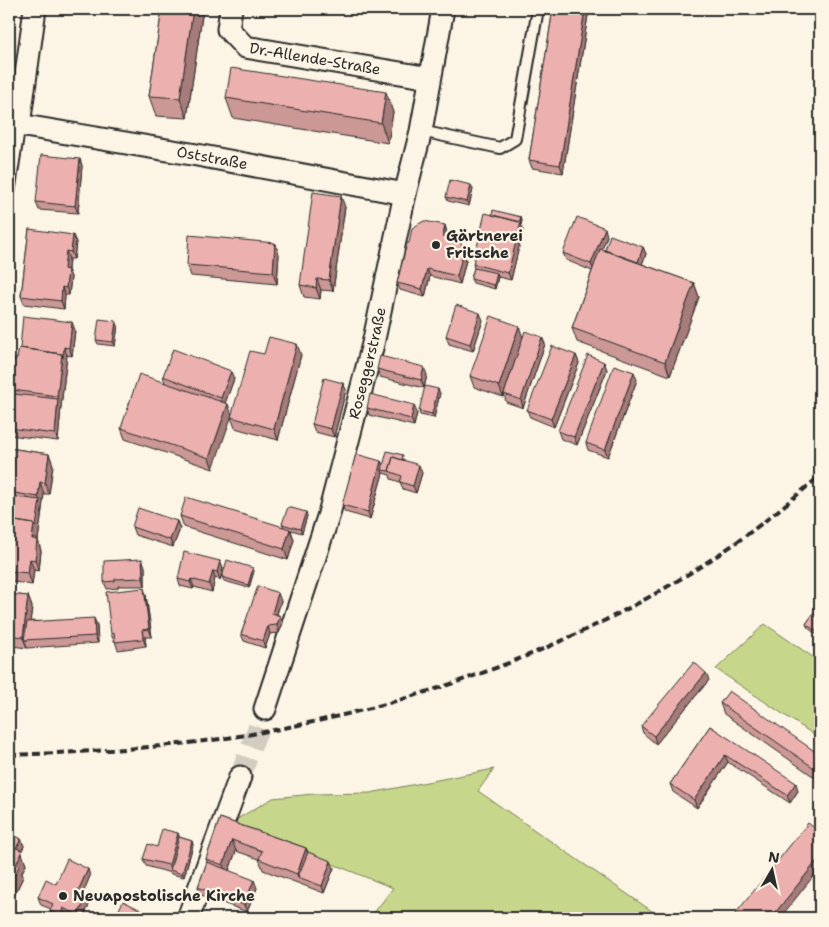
<svg xmlns="http://www.w3.org/2000/svg" width="829" height="927" font-family="'Shantell Sans',sans-serif">
<rect width="100%" height="100%" fill="#fcf5e5"/>
<filter id="ink" filterUnits="userSpaceOnUse"><feTurbulence type="fractalNoise" baseFrequency=".02" numOctaves="2"/><feDisplacementMap in="SourceGraphic" scale="10" xChannelSelector="R" yChannelSelector="G"/><feConvolveMatrix kernelMatrix="1 2 1 2 8 2 1 2 1" color-interpolation-filters="sRGB"/></filter>
<g filter="url(#ink)">
<path fill="#c6d68a" stroke="#78805a" d="M765,624L820,662V739L716,669Z
M494,769L478,791L662,918H370L393,888L230,823L273,798L313,794L370,793Z"/>
<g fill="none" stroke-linecap="round" stroke-linejoin="round">
<path stroke="#d2cdc0" stroke-width="21" stroke-dasharray="21 11" stroke-linecap="butt" d="M240,777L265,709"/>
<g stroke="#2b2b2b" stroke-width="14">
<path id="lane" d="M421,131L500,148L515,139L538,9
M9,193L19,129"/>
</g>
<g stroke="#2b2b2b" stroke-width="25">
<g id="street">
<path id="s1" d="M231,9L228,29L245,47L430,78"/>
<path id="s2" d="M19,125L197,155L405,194"/>
<path d="M9,134L19,125L35,9"/>
<path id="s3" d="M265,709L329,514L373,344L405,194L421,131L443,9"/>
<path d="M188,918L240,777"/>
</g>
</g>
<use href="#lane" stroke="#fcf5e5" stroke-width="10"/>
<use href="#street" stroke="#fcf5e5" stroke-width="21"/>
<path stroke="#2b2b2b" stroke-width="4" stroke-dasharray="8 4" stroke-linecap="butt" d="M9,755C88,752 168,748 246,735C417,706 591,644 734,544C764,523 792,499 820,476"/>
</g>
<path fill="#cb9896" stroke="#2b2b2b" d="M162,9H203L187,118L156,116L149,96Z
M553,9H589L563,173L532,168L529,160Z
M226,98L393,112L388,143L233,118Z
M80,159L82,166L78,213L39,210L36,202Z
M473,189L469,206L448,201L446,197Z
M345,207L333,291L321,290L320,299L304,297L300,285Z
M492,215L521,217L522,221L521,224L523,230L511,280L498,277L495,289L473,283L471,279L474,268L473,264Z
M445,225L447,233V237L462,245L464,253V255L466,260L460,284L430,276L425,297L400,290L397,283L409,243Z
M29,229L76,242L74,259H69L68,270L71,277L69,295H65L64,309L24,304L21,296Z
M607,236L602,249L605,250L643,247L646,254L642,264L694,283L699,297L670,376L577,342L572,328L592,271L566,260L563,253Z
M279,254L277,284L191,276L187,265Z
M483,320L473,351L449,344L446,336Z
M118,325L115,346L98,344L96,340Z
M75,330L72,356L67,355L61,407L58,441L9,435V406L12,402L14,394L10,382L20,348Z
M542,337L545,344L523,408L506,402L504,394L503,397L474,387L470,376L523,338Z
M301,355L278,440L235,428L231,417Z
M576,355L579,363L554,427L530,417L527,410Z
M604,362L607,370L577,445L561,439L558,431Z
M377,369L427,375L424,388L380,377Z
M163,376L234,379L225,403L213,469L125,439L121,428L165,383Z
M637,380L608,457L588,450L586,443Z
M343,383L346,390L334,437L315,432L312,424Z
M440,393L434,418L420,415L419,411Z
M367,408L417,413L414,426L369,415Z
M9,448L49,454L53,465L49,494H44L38,540L41,551L39,571L34,570L32,585L9,581Z
M404,459V461L422,473L416,493L403,489L400,482L391,479L390,475L383,473L370,519L345,512L342,505L381,461L383,465Z
M180,516L284,527L282,524L307,516L302,533L291,530L294,540L288,560L184,527Z
M177,521L180,529L173,547L135,535L132,527Z
M142,559L145,567V586H118V588L107,589L104,582Z
M220,561L223,569L220,580L215,578L212,592L194,587L193,589L180,586L178,579Z
M254,571L249,588L224,581L222,577Z
M9,594L28,596L32,607L30,621L97,625L98,643L27,648L12,646L11,648H9Z
M146,595L152,637H145L146,646L118,650L115,641H114L111,634Z
M281,601L277,614L280,616L283,623L279,633L270,634L265,648L244,641L241,634Z
M820,604V637L808,628L806,624Z
M709,680L656,744L643,733L641,726Z
M720,703L820,755V781L724,714Z
M710,726L798,791L790,803L728,762L697,808L673,792L670,784Z
M220,818L306,848L308,852L334,868L324,893L263,870L259,859L236,851L229,871L257,888L247,912L201,895L198,887L207,862L206,859Z
M9,832L21,839L24,846L21,852L26,865L22,872L23,877L12,900L9,901Z
M178,833L179,837L192,841L193,845L184,877L171,874V873L146,866L143,859L157,847Z
M90,876L82,895L89,905L83,918H71L66,916L65,918H53L50,911L51,909L41,905L38,897L56,884Z"/>
<path fill="#a57c7a" stroke="#2b2b2b" d="M193,9H203L187,118L180,98Z
M585,9H589L563,173L560,165Z
M386,92L393,112L388,143L381,123Z
M80,159L82,166L78,213L75,206Z
M471,185L473,189L469,206L467,202Z
M341,196L345,207L333,291L329,280Z
M521,217L522,221L521,224L523,230L511,280L508,273Z
M445,225L447,233L445,243L443,236Z
M605,228L607,236L594,271L591,264Z
M73,235L76,242L74,259L71,252Z
M275,243L279,254L277,284L273,272Z
M462,245L464,253V255L466,260L460,284L457,276Z
M643,247L646,254L638,275L636,268Z
M66,251L69,259L67,277L64,269Z
M427,269L430,276L425,297L422,289Z
M68,270L71,277L69,295L66,288Z
M497,273L498,277L495,289L494,285Z
M317,279L321,290L320,299L316,288Z
M694,283L699,297L670,376L665,362Z
M62,287L65,295L64,309L61,301Z
M480,313L483,320L473,351L470,344Z
M116,321L118,325L115,346L113,342Z
M72,322L75,330L72,356L69,348Z
M519,326L523,338L503,397L499,386Z
M542,337L545,344L523,408L521,400Z
M297,344L301,355L278,440L274,429Z
M64,347L67,355L61,407L58,441L55,434L58,399L57,396L62,354Z
M576,355L579,363L554,427L551,419Z
M604,362L607,370L577,445L574,437Z
M424,367L427,375L424,388L421,380Z
M231,371L234,379L224,406L221,398Z
M634,372L637,380L608,457L605,450Z
M343,383L346,390L334,437L331,429Z
M438,389L440,393L434,418L432,414Z
M228,404L232,415L213,469L209,458Z
M414,405L417,413L414,426L411,419Z
M49,454L53,465L49,494L45,483Z
M381,461L384,468L382,470L383,473L370,519L368,512Z
M419,465L422,473L416,493L413,486Z
M40,482L44,494L38,540L41,551L39,571L35,560L32,539L34,524L40,500L38,497Z
M306,512L307,516L302,533L300,529Z
M177,521L180,529L173,547L170,540Z
M290,529L294,540L288,560L284,549Z
M30,559L34,570L32,585L28,573Z
M142,559L145,567V586L143,578Z
M220,561L223,569L220,580L217,572Z
M253,568L254,571L249,588L248,585Z
M213,571L215,578L212,592L209,584Z
M191,579L194,587L193,589L190,582Z
M144,588L146,595L152,637L149,629Z
M278,593L281,601L275,620L272,613Z
M28,596L32,607L28,640H24L27,648L23,637Z
M280,616L283,623L279,633L277,625Z
M94,618L97,625L98,643L95,636Z
M268,626L270,634L265,648L263,641Z
M142,630L145,637L146,646L143,639Z
M9,638L12,646L11,648L9,642Z
M706,673L709,680L656,744L654,736Z
M725,755L728,762L697,808L694,800Z
M796,783L798,791L790,803L787,795Z
M178,833L181,841L170,870L169,865Z
M21,839L24,846L9,876V863Z
M232,840L236,851L227,876L223,865Z
M192,841L193,845L184,877L182,874Z
M306,848L310,859L298,877L297,874Z
M22,853L26,865L22,872L23,877L12,900L9,892V887L16,864Z
M820,857V868L780,918H771Z
M331,861L334,868L324,893L322,886Z
M88,869L90,876L80,901L77,893Z
M254,880L257,888L247,912L244,905Z
M86,898L89,905L83,918H80L78,915Z
M63,908L66,916L65,918H62L61,915Z"/>
<path fill="#ecb1af" stroke="#2b2b2b" d="M162,9H193L180,98L149,96Z
M553,9H585L560,165L529,160Z
M231,68L386,92L381,123L226,98Z
M41,155L80,159L75,206L36,202Z
M450,180L471,185L467,202L446,197Z
M313,192L341,196L329,280L317,279L316,288L300,285Z
M493,210L521,217L519,222L492,215Z
M485,213L521,222L508,273L473,264Z
M577,217L605,228L591,264L563,253Z
M424,221L445,225L443,236L458,239L462,245L460,252L463,253L457,276L427,269L422,289L397,283L407,243H409L412,228Z
M29,229L73,235L71,252L66,251L64,269L68,270L66,288L62,287L61,301L21,296Z
M189,235L275,243L273,272L187,265Z
M610,235L643,247L638,262L605,250Z
M600,249L694,283L665,362L572,328Z
M474,268L497,273L494,285L471,279Z
M456,305L480,313L470,344L446,336Z
M23,316L72,322L69,348L64,347L63,358L62,354L20,348Z
M491,316L519,326L499,386L470,376Z
M99,319L116,321L113,342L96,340Z
M525,331L542,337L521,400L504,394Z
M269,337L297,344L274,429L231,417L250,351L264,354Z
M552,346L576,355L551,419L527,410Z
M19,348L62,354L57,396L12,390L13,382H10L14,359H17Z
M173,349L231,371L221,398L163,376Z
M588,355L604,362L574,437L558,431Z
M380,356L424,367L421,380L377,369Z
M614,365L634,372L605,450L586,443Z
M139,374L228,404L209,458L121,428Z
M324,378L343,383L331,429L312,424Z
M425,386L438,389L432,414L419,411Z
M14,394L58,399L55,434L9,428V405L12,402Z
M370,394L414,405L411,419L367,408Z
M9,448L49,454L45,483L40,482L38,497L9,492Z
M387,451L403,455L402,460L393,457L389,471L382,470Z
M356,454L381,461L368,512L342,505Z
M393,457L419,465L413,486L400,482L402,476L389,471Z
M9,496L40,500L36,527L34,524L9,520Z
M186,497L290,529L284,549L180,516Z
M288,507L306,512L300,529L282,524Z
M138,508L177,521L170,540L132,527Z
M9,520L34,524L32,539H37L35,560L30,559L28,573L9,571Z
M184,552L220,561L217,572L213,571L209,584L191,579L190,582L178,579Z
M142,559L143,578L115,579V581L104,582V561Z
M227,560L253,568L248,585L222,577Z
M258,586L278,593L272,613L280,616L277,625L268,626L263,641L241,634Z
M144,588L149,629L142,630L143,639L115,642L114,633L111,634L106,592Z
M9,594L28,596L23,637L9,635Z
M820,604V634L806,624Z
M94,618L95,636L24,640L27,622Z
M694,662L706,673L654,736L641,726Z
M729,691L820,755V772L720,703Z
M710,726L796,783L787,795L725,755L694,800L670,784Z
M220,818L306,848L297,874L259,859L262,851L232,840L223,865L206,859Z
M808,823L820,832V857L771,918H732Z
M162,829L178,833L169,865L143,859L148,844L157,847Z
M9,832L21,839L16,848L14,847L9,857Z
M179,837L192,841L182,874L170,870Z
M14,847L21,850L22,853L16,864L19,866L9,887V857Z
M308,852L331,861L322,886L298,877Z
M67,859L88,869L77,893L86,898L78,915L63,908L61,915L50,911L53,904L38,897L46,879L56,884Z
M207,862L254,880L244,905L198,887Z
M123,901L157,918H115Z
M295,915L304,918H294Z"/>
</g>
<g fill="#2b2b2b" stroke="#fcf5e5" stroke-width="2">
<circle cx="436" cy="245" r="5"/>
<circle cx="63" cy="896" r="5"/>
</g>
<g text-anchor="middle" stroke-width="4.5" stroke-linejoin="round" paint-order="stroke">
<g font-size="15" fill="#2b2b2b" stroke="#fcf5e5">
<text dy="5" stroke="none"><textPath href="#s1" startOffset="116">Dr.-Allende-Straße</textPath></text>
<text dy="5" stroke="none"><textPath href="#s2" startOffset="196">Oststraße</textPath></text>
<text dy="5" stroke="none"><textPath href="#s3" startOffset="361">Roseggerstraße</textPath></text>
</g>
<g font-size="15" font-weight="bold" fill="#2b2b2b" stroke="#fcf5e5" text-anchor="start">
<text x="446" y="241">Gärtnerei<tspan x="446" dy="17">Fritsche</tspan></text>
<text x="73" y="901">Neuapostolische Kirche</text>
</g>
</g>
<rect width="829" height="927" fill="none" stroke="#fcf5e5" stroke-width="30"/>
<rect x="15" y="15" width="799" height="897" fill="none" stroke="#2b2b2b" stroke-width="2" filter="url(#ink)"/>
<g transform="translate(772 870) rotate(9)" stroke="#fcf5e5" stroke-width="4" paint-order="stroke">
<path d="M0-4L9 19L0 12L-9 19Z" fill="#2b2b2b"/>
<text y="-8" font-size="14" font-weight="bold" text-anchor="middle" fill="#2b2b2b">N</text>
</g>
</svg>
